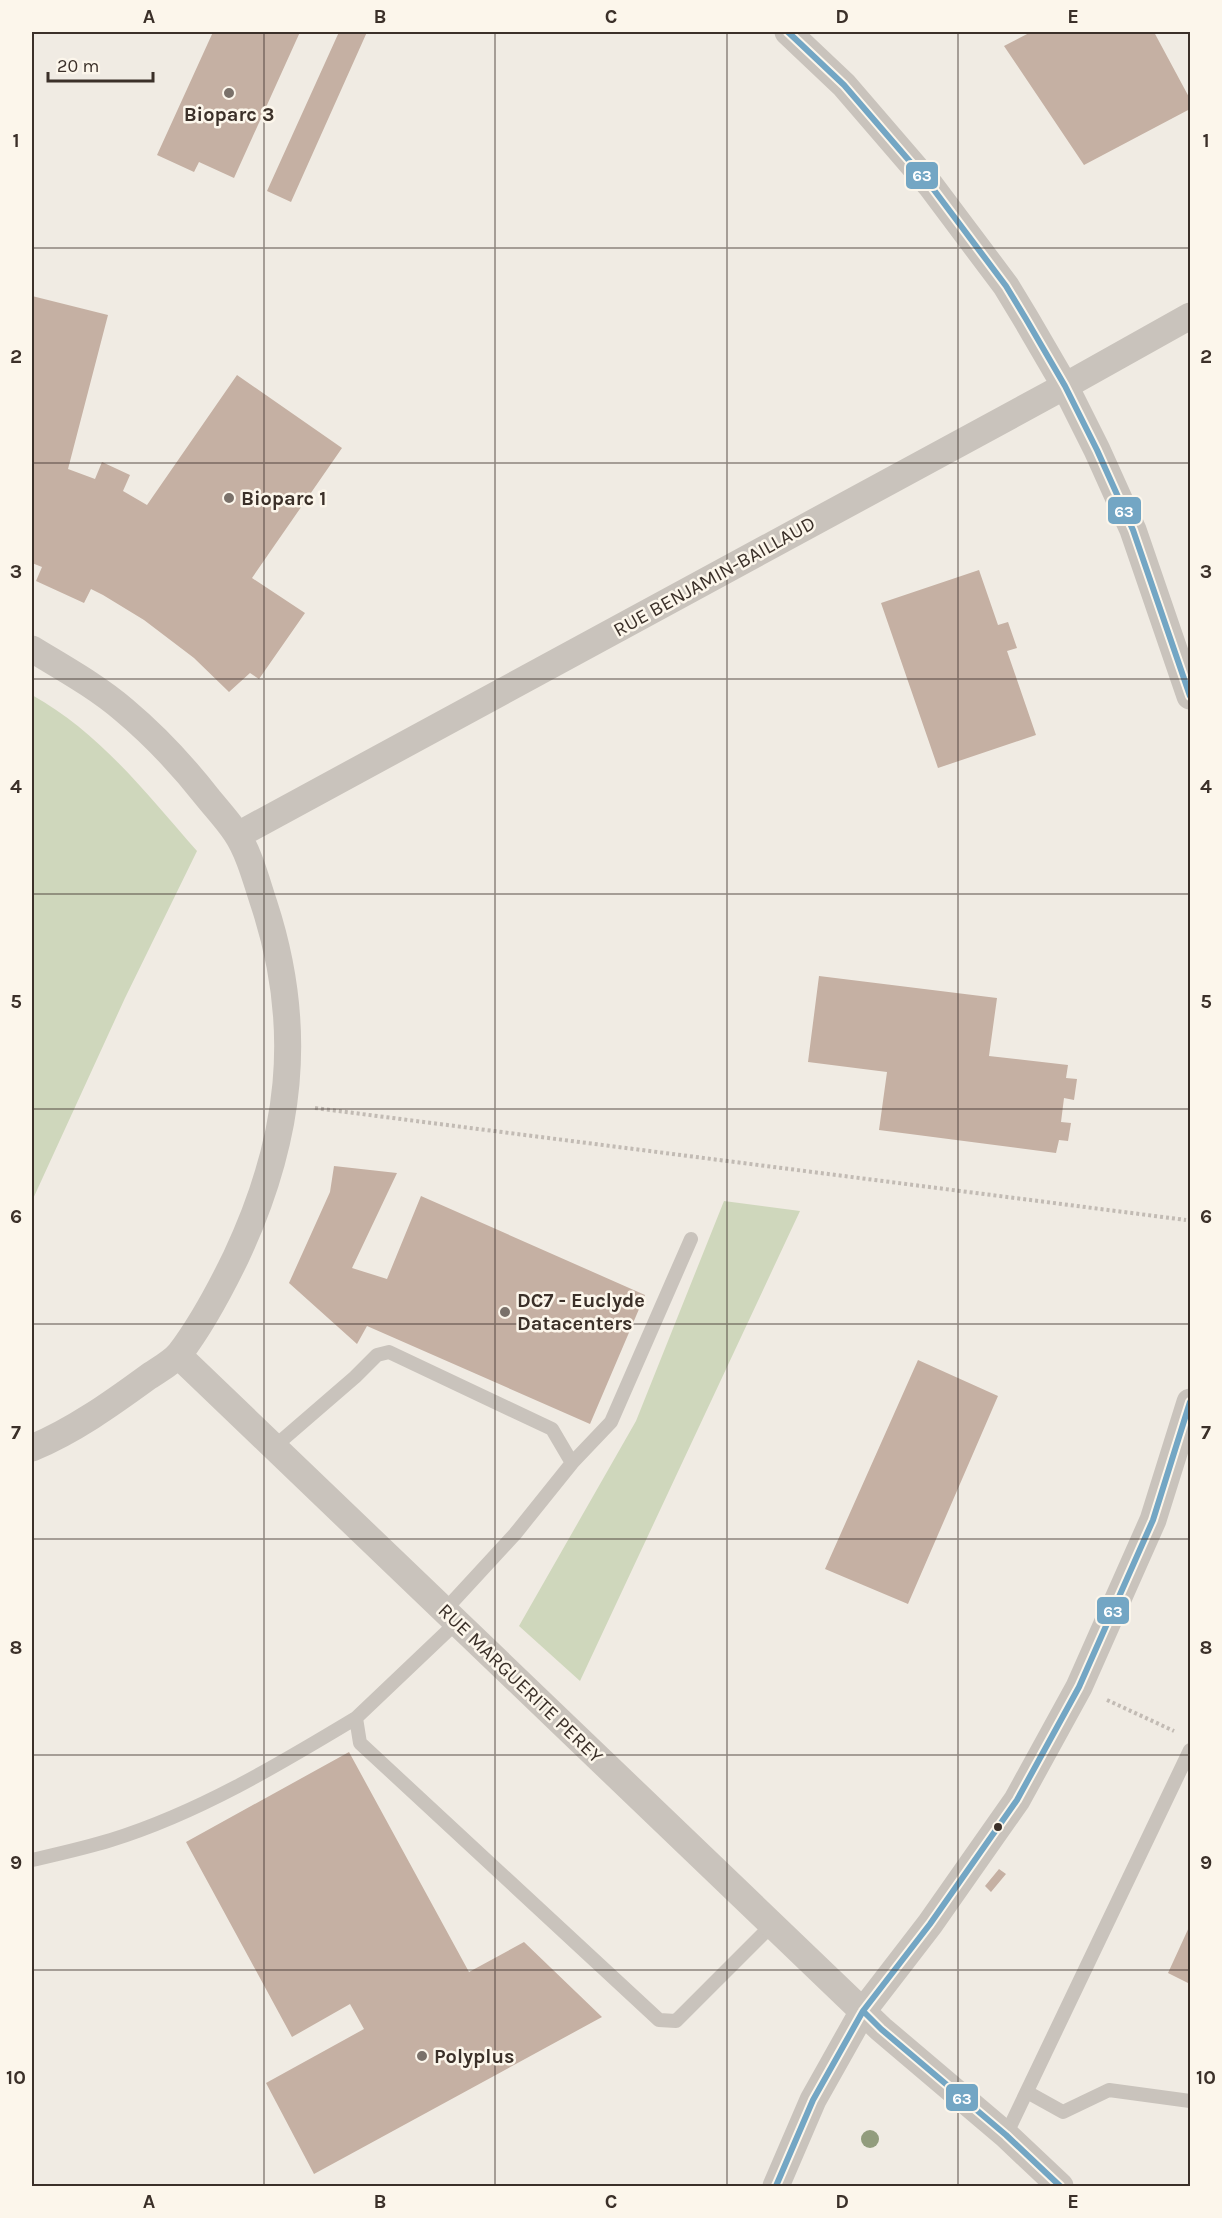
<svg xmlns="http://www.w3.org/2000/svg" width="1222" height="2218" font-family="Karla,sans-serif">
<rect width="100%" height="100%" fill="#f0ebe3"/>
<path fill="#cfd7bc" d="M32,695C100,733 146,793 197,851L125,998L32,1201Z
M724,1201L800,1211L580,1681L519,1626L636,1421Z"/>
<path fill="#c5b0a3" d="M213,32H300L234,178L199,162L194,172L157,155Z
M339,32H367L291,202L267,191Z
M1031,32H1154L1190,99V109L1084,165L1004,46Z
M32,296L108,315L68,469L95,479L102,462L130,475L123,491L147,505L237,375L342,448L252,578L305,613L259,679L250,673L229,692L194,658L144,620L103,595L91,589L84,603L36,581L42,567L32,563Z
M979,570L998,625L1008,622L1017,648L1007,651L1036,735L938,768L881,603Z
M819,976L997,998L989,1056L1068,1065L1066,1078L1077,1079L1074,1100L1064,1098L1061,1122L1071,1123L1068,1141L1059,1140L1056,1153L879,1130L887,1072L808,1062Z
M334,1166L397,1173L352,1268L387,1279L421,1196L645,1295L590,1424L367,1326L357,1344L289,1283L330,1192Z
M918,1360L998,1396L908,1604L825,1569Z
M349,1752L469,1972L524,1942L602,2017L314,2174L266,2083L364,2029L350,2004L292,2037L186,1842Z
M999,1869L1006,1874L991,1892L985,1886Z
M1190,1925V1984L1168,1973Z"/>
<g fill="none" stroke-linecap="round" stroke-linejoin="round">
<path stroke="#c2bbb4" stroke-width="4" stroke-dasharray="3 3" stroke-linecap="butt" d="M315,1108L1186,1220
M1107,1700L1174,1731"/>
<path stroke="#c9c3bc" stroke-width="14" d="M274,1447L355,1377L377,1355L389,1352L552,1429L572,1463L515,1534L445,1610
M572,1463L611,1422L691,1239
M457,1622L356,1718L360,1743L659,2020L676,2021L773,1924
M32,1860C58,1854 85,1848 111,1840C198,1813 278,1765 356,1718
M1027,2092L1063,2112L1109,2090L1190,2101
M1006,2135L1190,1750"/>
<path stroke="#c9c3bc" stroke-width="27" d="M788,32L844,85L931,186L1006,286L1026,319L1065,386L1097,450L1133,530L1190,696
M32,649C63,668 96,686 124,710C155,736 183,766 208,798C217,809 228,821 236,833C249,852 257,883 264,904C305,1029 291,1140 236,1257C220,1290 202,1324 180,1353C172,1363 158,1370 148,1377C111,1404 73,1431 32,1448
M238,835L1065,386L1190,316
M178,1355L881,2029L1006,2135L1060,2186
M776,2186L813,2100L863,2011L930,1924L1017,1800L1079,1687L1153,1520L1190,1402"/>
<g stroke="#fcf6eb" stroke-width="10">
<path id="bus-1" d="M788,32L844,85L931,186L1006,286L1026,319L1065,386L1097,450L1133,530L1190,696
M863,2011L881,2029L1006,2135L1060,2186
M776,2186L813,2100L863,2011L930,1924L1017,1800L1079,1687L1153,1520L1190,1402"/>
</g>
<use href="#bus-1" stroke="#73a6c4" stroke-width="6"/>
</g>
<circle fill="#929c7d" cx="870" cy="2139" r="9"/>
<path fill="none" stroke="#3b3029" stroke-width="1.5" stroke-opacity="0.55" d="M264,32V2186M495,32V2186M727,32V2186M958,32V2186M32,248H1190M32,463H1190M32,679H1190M32,894H1190M32,1109H1190M32,1324H1190M32,1539H1190M32,1755H1190M32,1970H1190"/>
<g fill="#7a716a" stroke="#fcf6eb" stroke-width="2">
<circle cx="229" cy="93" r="6"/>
<circle cx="229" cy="498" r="6"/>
<circle cx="505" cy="1312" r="6"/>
<circle cx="422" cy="2056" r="6"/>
</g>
<circle fill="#3b3029" stroke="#fcf6eb" stroke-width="2" cx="998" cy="1827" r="5"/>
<g text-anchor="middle" stroke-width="5" stroke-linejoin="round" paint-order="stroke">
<g font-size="20" font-weight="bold" fill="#3b3029" stroke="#fcf6eb" text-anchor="start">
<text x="229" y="121" text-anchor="middle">Bioparc 3</text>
<text x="241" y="505">Bioparc 1</text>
<text x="517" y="1307">DC7 - Euclyde<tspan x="517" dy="23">Datacenters</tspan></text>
<text x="434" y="2063">Polyplus</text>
</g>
<g font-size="20" fill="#3b3029" stroke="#fcf6eb">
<text transform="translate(714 576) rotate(-29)" y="7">RUE BENJAMIN-BAILLAUD</text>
<text transform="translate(521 1683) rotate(44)" y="7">RUE MARGUERITE PEREY</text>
</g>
</g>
<g stroke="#fcf6eb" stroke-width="2">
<rect x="905" y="161" width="34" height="29" rx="6" fill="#73a6c4"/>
<rect x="1107" y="496" width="35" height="29" rx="6" fill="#73a6c4"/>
<rect x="1096" y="1596" width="34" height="29" rx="6" fill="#73a6c4"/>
<rect x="945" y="2083" width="34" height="29" rx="6" fill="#73a6c4"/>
</g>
<g font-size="16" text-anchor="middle" font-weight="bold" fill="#fff">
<text x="922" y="181">63</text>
<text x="1124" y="517">63</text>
<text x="1113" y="1617">63</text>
<text x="962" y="2104">63</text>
</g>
<rect width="1222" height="2218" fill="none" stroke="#fcf6eb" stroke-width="66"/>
<path d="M48 72v9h105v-9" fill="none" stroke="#3b3029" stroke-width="3"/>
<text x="57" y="72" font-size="18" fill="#3b3029" stroke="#fcf6eb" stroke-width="4.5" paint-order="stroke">20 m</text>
<rect x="33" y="33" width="1156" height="2152" fill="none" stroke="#3b3029" stroke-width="2"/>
<g font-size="20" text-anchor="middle" font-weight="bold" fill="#3b3029">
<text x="149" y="23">A</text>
<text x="380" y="23">B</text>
<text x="611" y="23">C</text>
<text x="842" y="23">D</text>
<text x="1073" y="23">E</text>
<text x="16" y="147">1</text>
<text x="1206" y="147">1</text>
<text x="16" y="363">2</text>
<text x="1206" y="363">2</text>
<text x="16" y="578">3</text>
<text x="1206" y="578">3</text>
<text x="16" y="793">4</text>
<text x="1206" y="793">4</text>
<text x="16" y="1008">5</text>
<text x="1206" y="1008">5</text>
<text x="16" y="1223">6</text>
<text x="1206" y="1223">6</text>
<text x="16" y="1439">7</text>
<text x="1206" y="1439">7</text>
<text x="16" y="1654">8</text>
<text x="1206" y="1654">8</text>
<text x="16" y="1869">9</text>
<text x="1206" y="1869">9</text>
<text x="16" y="2084">10</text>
<text x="1206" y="2084">10</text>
<text x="149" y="2208">A</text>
<text x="380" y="2208">B</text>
<text x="611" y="2208">C</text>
<text x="842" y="2208">D</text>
<text x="1073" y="2208">E</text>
</g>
</svg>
